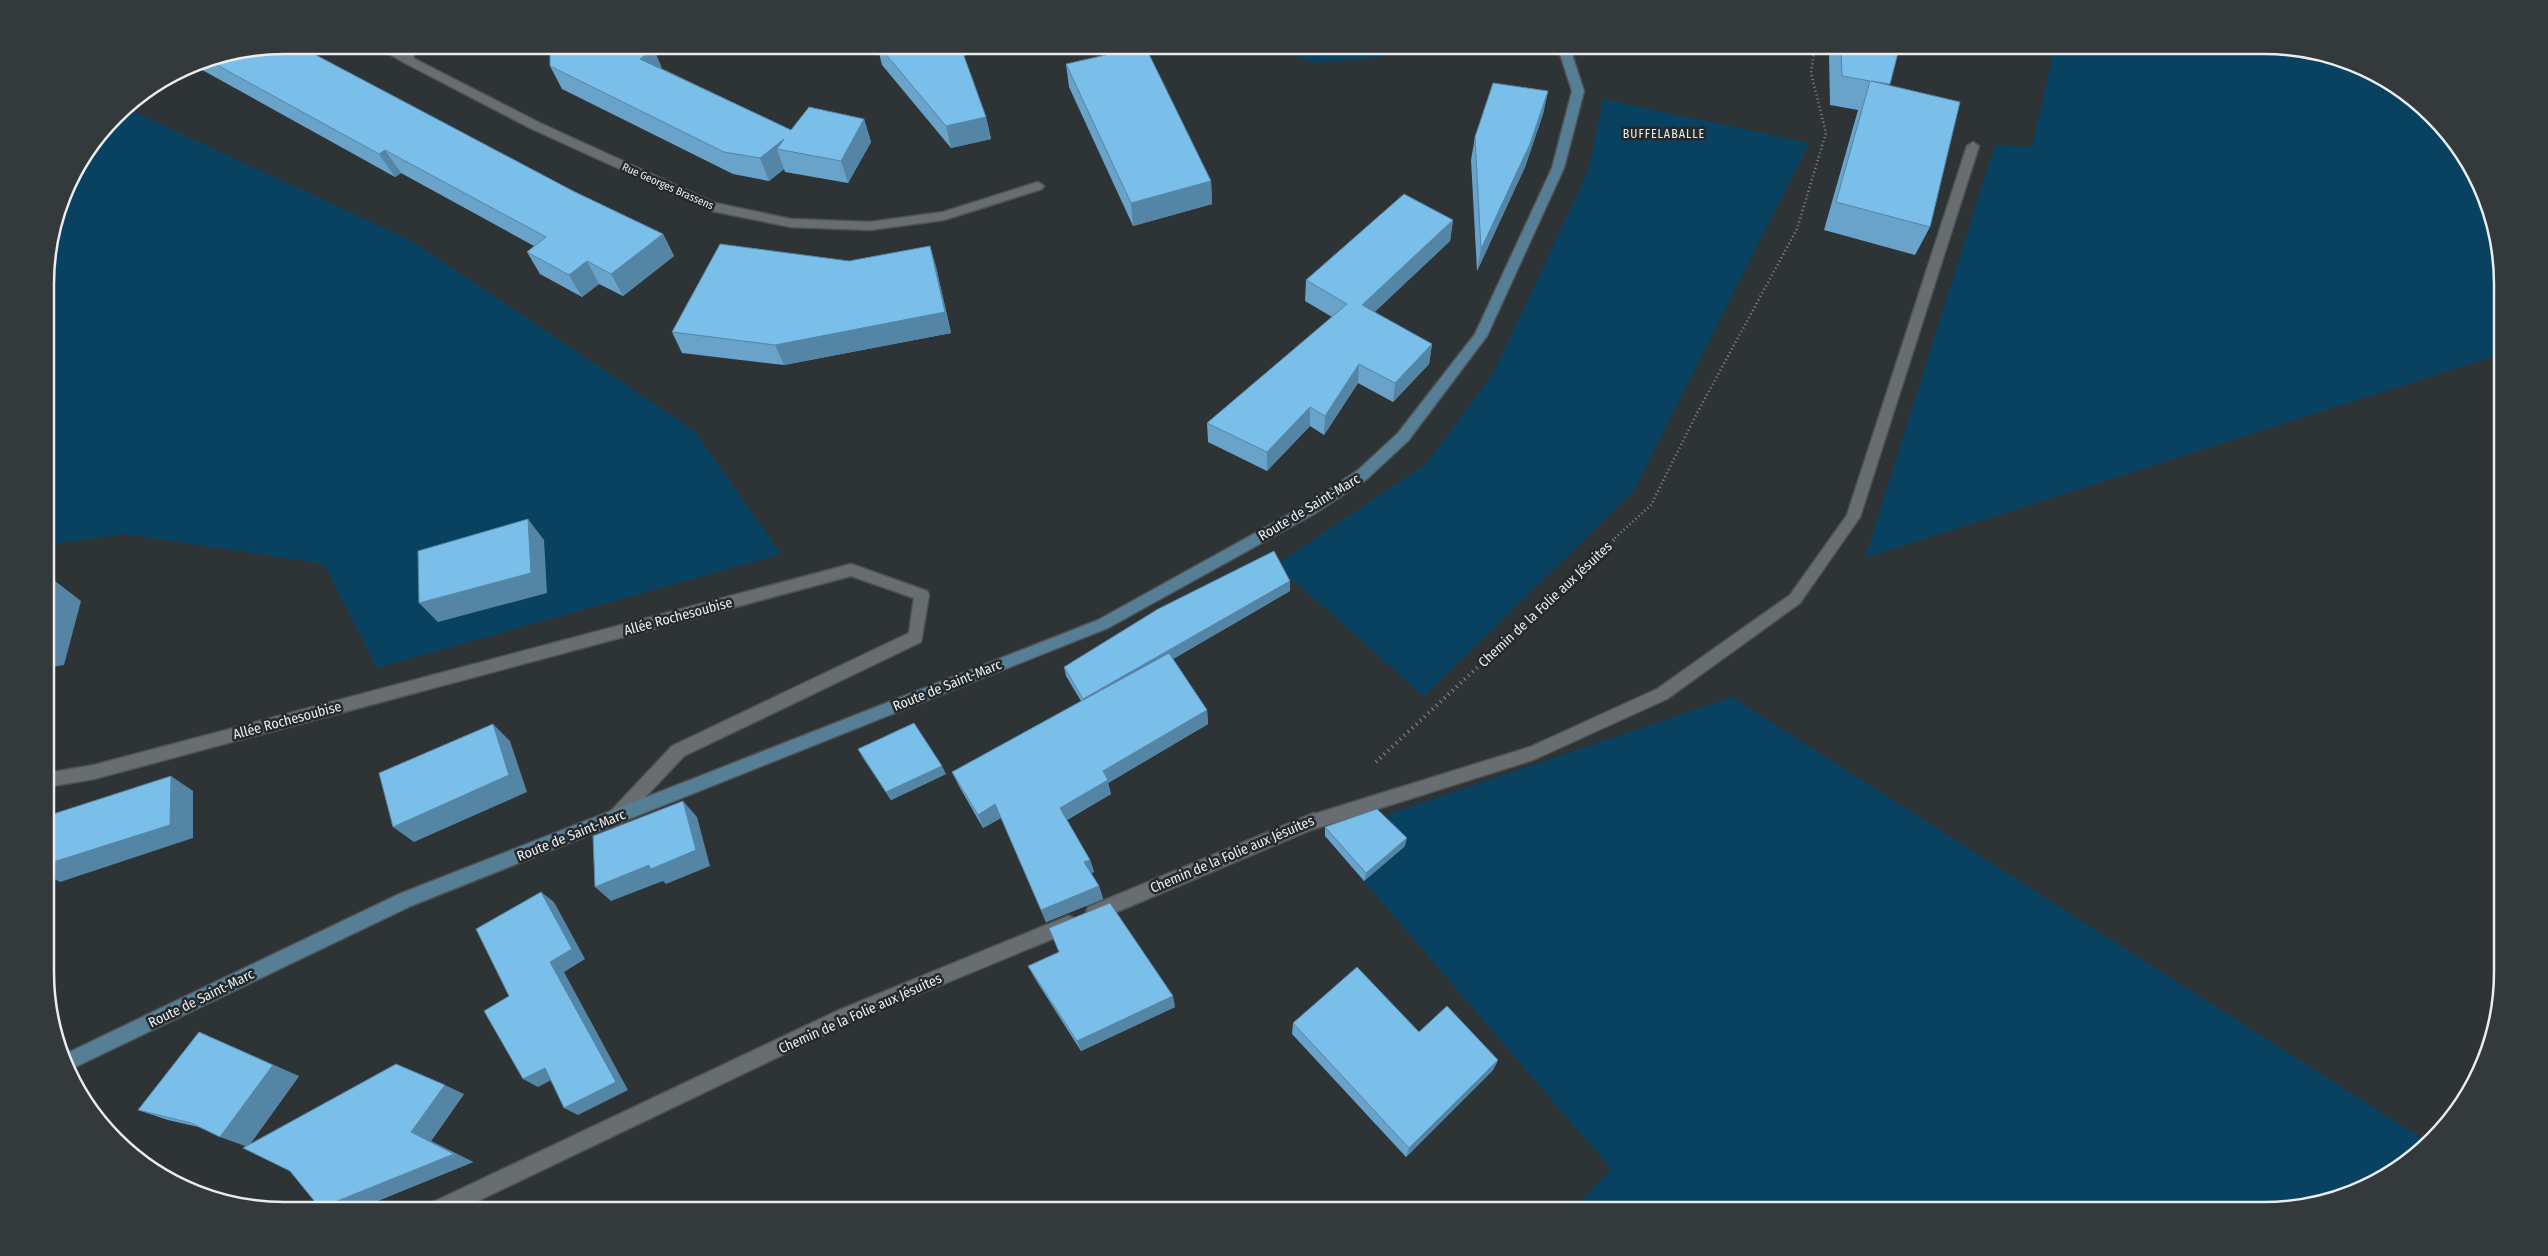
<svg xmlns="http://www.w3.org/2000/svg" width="2548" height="1256" font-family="'Fira Sans Condensed',sans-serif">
<rect width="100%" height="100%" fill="#2e3336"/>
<path fill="#094260" d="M1268,45H1396L1382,57L1314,63Z
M2055,45H2265L2370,69L2422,104L2463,151L2501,253V354L1865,558L1995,145L2032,147Z
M1603,99L1809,143L1634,491L1424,696L1276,565L1427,463L1494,372L1589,169Z
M124,107L412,241L695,431L781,554L377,668L324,564L125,534L46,545V268L70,178Z
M1732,697L2429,1143L2397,1171L2341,1198L2280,1211H1571L1611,1169L1325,836Z"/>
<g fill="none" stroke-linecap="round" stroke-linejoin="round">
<g stroke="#4d5254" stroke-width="3">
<path id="lane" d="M1973,142L1979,146L1860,517L1800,603L1667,699L1533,760L1314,829L1308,826L1306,821L1308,816L1530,747L1657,689L1790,595L1847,515L1967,146Z
M851,564L927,591L929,595L921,642L684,756L621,823L615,825L609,823L607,818L609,813L672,746L909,633L914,598L851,576L94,779L47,787V773L94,765Z"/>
</g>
<g stroke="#4d5254" stroke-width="3">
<path id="street" d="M374,45H389L404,53L406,45H418L413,58L540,123L715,203L791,219L870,222L943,212L1038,182L1044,186L1042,189L944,220L870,230L791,227L712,211L532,129L403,62Z
M1314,813L1320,816L1322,821L1320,826L1100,919L1094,921L1088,919L1086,913L1088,907Z
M1068,916L1074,918L1076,924L1074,930L849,1023L457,1211H427L429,1204L837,1011Z"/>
</g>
<g stroke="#4d5254" stroke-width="3">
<path id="secondary" d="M1557,45H1569L1584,91L1564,168L1487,336L1408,441L1367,479L1314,514L1108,628L411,906L67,1071L61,1056L399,894L1098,620L1304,506L1357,471L1398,433L1475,334L1552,168L1572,91Z"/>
</g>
<path stroke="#868a8d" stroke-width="2.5" stroke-dasharray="1 3" stroke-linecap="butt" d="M1615,538L1651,505L1695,417L1797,229L1826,133L1811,73L1815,45"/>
<path stroke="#868a8d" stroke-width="4" stroke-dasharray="1 4.5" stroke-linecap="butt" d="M1376,762L1617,537"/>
<use href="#lane" fill="#686d71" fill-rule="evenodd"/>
<use href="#street" fill="#686d71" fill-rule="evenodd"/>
<use href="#secondary" fill="#567e94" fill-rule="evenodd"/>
</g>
<path fill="#69a3c9" d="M283,45L573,191L663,234L674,256L623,296L599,284L582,297L540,274L527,252L534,246L401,173L395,177L195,66L193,63Z
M877,45H991L964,56L986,117L991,139L951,148L882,65Z
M1833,45H1900L1889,85L1930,227L1915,255L1824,230L1858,110L1830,105L1829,55Z
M1066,64L1211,181L1212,204L1133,226L1069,87Z
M550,66L663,69L791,130L864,119L871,142L848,183L785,172L784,169L769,181L733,174L562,89Z
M1548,91L1543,114L1525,167L1477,271L1471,160L1475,137Z
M1453,220L1450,241L1374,312L1432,344L1429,364L1393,402L1358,383L1324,435L1310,426L1267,471L1208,442L1207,423L1332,317L1305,301L1306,280Z
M930,246L936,267L951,333L784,365L682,353L672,332L849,261Z
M1290,591L1173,659L1207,710L1208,724L1108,783L1111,794L1067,820L1090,860L1094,872L1091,873L1099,886L1103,899L1046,922L1001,818L983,828L959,786L952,772L1081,701L1066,676L1064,667Z
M858,749L946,774L891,800L863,758Z
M1325,827L1405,846L1364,881L1325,836Z
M1028,966L1175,1007L1081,1051L1034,977Z
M1293,1023L1419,1032L1498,1060L1493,1070L1406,1157L1292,1034Z
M299,1076L250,1144L464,1094L431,1141L473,1162L353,1211H328L320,1208L290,1171L246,1146L203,1128L168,1120L138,1110Z"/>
<path fill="#5585a4" d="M958,45H991L961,57Z
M654,49L664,73L640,59Z
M1548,91L1543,114L1525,167L1477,271L1481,249Z
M986,117L991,139L951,148L946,126Z
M864,119L871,142L848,183L841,161Z
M784,139L777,149L784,169L769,181L760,158Z
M385,150L401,173L395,177L379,154Z
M1211,181L1212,204L1133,226L1131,203Z
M1453,220L1450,241L1360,326L1362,305Z
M663,234L674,256L623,296L611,274Z
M930,246L936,267L951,333L784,365L775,345Z
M587,261L599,284L582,297L569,275Z
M1432,344L1429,364L1393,402L1395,383Z
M1359,364L1358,383L1324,435L1325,416Z
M1310,407V426L1267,471V452Z
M528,519L544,540L547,593L438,622L419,603Z
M55,581L81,601L64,665L46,668V612Z
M1290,581V591L1086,709L1083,699Z
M1207,710L1208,724L1108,783L1111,794L1064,821L1060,808L1103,771Z
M493,724L510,741L527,792L414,842L393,827Z
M942,766L946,774L891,800L886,792Z
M171,776L193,791V838L60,882L47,875V864Z
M683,801L697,817L710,866L666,884L663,881L611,901L595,887Z
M995,804L1001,818L983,828L978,815Z
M1407,838L1405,846L1364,881L1366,873Z
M1090,860L1094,872L1087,875L1084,862Z
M47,876L49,877L54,955L47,958Z
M1099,886L1103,899L1046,922L1041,910Z
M541,892L554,902L585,959L564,972L628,1090L578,1115L564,1108Z
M1173,996L1175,1007L1081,1051L1077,1041Z
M199,1032L299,1076L248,1147L220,1137Z
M1498,1060L1493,1070L1406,1157L1409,1148Z
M545,1068L559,1076L538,1087L523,1079Z
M445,1085L464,1094L431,1141L473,1162L353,1211H328L320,1208L411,1132Z"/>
<path fill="#7abeea" stroke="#5585a4" d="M283,45H297L573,191L663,234L611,274L587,261L569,275L527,252L546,237L385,150L379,154L208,60Z
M550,45H645L654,49L640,59L791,130L809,107L864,119L841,161L777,149L784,139L760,158L724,152L550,66Z
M878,45H960L986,117L946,126Z
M1841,45H1900L1890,84L1871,81L1960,102L1930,227L1836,202L1870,81L1842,76Z
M1145,46L1211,181L1131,203L1066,64Z
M1493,83L1548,91L1530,144L1481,249L1475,137Z
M1404,194L1453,220L1362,305L1432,344L1395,383L1359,364L1325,416L1310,407L1267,452L1207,423L1347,304L1306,280Z
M720,244L849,261L930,246L945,312L775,345L672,332Z
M528,519L531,573L419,603L418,551Z
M1274,551L1290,581L1083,699L1064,667L1158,609Z
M55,581L46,612V583Z
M1169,653L1207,710L1103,771L1108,780L1060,808L1090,860L1084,862L1099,886L1041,910L995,804L978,815L952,772Z
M914,723L942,766L886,792L858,749Z
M493,724L509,775L393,827L379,773Z
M171,776L170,825L47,864V816Z
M683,801L696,850L651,869L649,865L595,887L593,836Z
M1377,809L1407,838L1366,873L1325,827Z
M541,892L572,949L550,962L616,1082L564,1108L545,1068L523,1079L484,1011L509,996L476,929Z
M1110,903L1173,996L1077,1041L1028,966L1059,952L1049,928Z
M1357,967L1419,1032L1447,1006L1498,1060L1409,1148L1293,1023Z
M199,1032L273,1065L220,1137L191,1123L138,1110Z
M396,1064L445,1085L411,1132L454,1154L320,1208L290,1171L243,1148Z"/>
<g text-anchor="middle" stroke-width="5" stroke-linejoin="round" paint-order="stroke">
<g font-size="11" fill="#e9edef" stroke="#24292c">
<text transform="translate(668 186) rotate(24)" y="4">Rue Georges Brassens</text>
</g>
<g font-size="12" letter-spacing="1" fill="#e9edef" stroke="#24292c">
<text x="1664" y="138">BUFFELABALLE</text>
</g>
<g font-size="14" fill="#e9edef" stroke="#24292c">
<text transform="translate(1309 507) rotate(-31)" y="5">Route de Saint-Marc</text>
<text transform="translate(1545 604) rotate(-43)" y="5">Chemin de la Folie aux Jésuites</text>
<text transform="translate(678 616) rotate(-15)" y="5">Allée Rochesoubise</text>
<text transform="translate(947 685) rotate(-22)" y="5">Route de Saint-Marc</text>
<text transform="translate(287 720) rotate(-15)" y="5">Allée Rochesoubise</text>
<text transform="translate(571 835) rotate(-22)" y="5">Route de Saint-Marc</text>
<text transform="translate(1232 854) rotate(-23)" y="5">Chemin de la Folie aux Jésuites</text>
<text transform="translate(201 998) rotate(-26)" y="5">Route de Saint-Marc</text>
<text transform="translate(860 1013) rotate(-24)" y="5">Chemin de la Folie aux Jésuites</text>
</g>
</g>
<path d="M0 0H2548V1256H0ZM284 54H2264A230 230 0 0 1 2494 284V972A230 230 0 0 1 2264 1202H284A230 230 0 0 1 54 972V284A230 230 0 0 1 284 54Z" fill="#34393c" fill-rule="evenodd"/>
<path fill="none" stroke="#e9edef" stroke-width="2.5" d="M284 54H2264A230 230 0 0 1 2494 284V972A230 230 0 0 1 2264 1202H284A230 230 0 0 1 54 972V284A230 230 0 0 1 284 54Z"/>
</svg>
